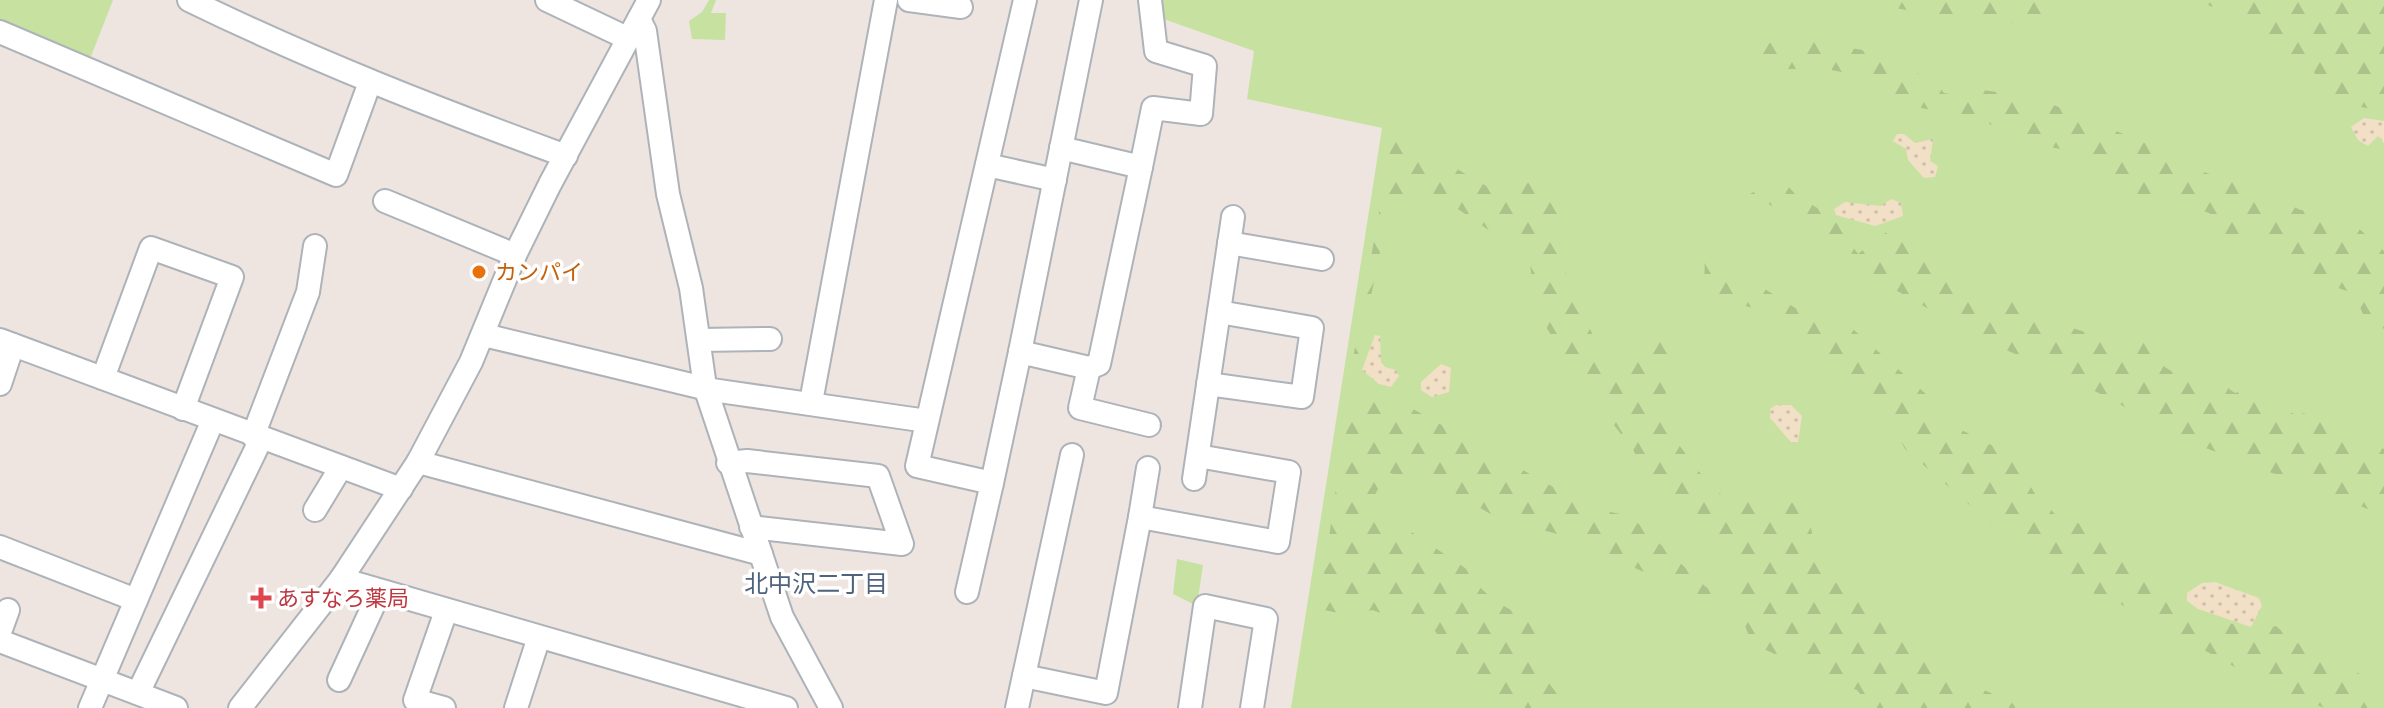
<svg xmlns="http://www.w3.org/2000/svg" width="2384" height="708" font-family="'Titillium Web','Noto Sans JP',sans-serif">
<defs>
<pattern id="forest-firs" width="22" height="20" patternUnits="userSpaceOnUse" patternTransform="scale(2)"><rect width="22" height="20" fill="#c7e2a0"/><path d="M5 1l3.5 6h-7zM16 11l3.5 6h-7z" fill="#abc28a"/></pattern>
<pattern id="sand-dots" width="8" height="8" patternUnits="userSpaceOnUse" patternTransform="scale(2)"><rect width="8" height="8" fill="#f1dfc6"/><path d="M2 2h.1M6 6h.1" fill="none" stroke="#cfc0aa" stroke-width="1.8" stroke-linecap="round"/></pattern>
</defs>
<rect width="100%" height="100%" fill="#eee5e1"/>
<g fill="#c7e2a0">
<path d="M0,0H113L88,64L0,24Z"/>
<path d="M709,0H716L711,13H726L725,40L692,39L689,21L702,12Z"/>
<path d="M1160,0H2384V708H1291L1382,128L1247,99L1254,51L1158,17Z"/>
<path d="M1177,559L1203,565L1197,606L1173,594Z"/>
</g>
<g fill="url(#forest-firs)">
<path d="M1847,0H2058L2044,13L2012,23L1992,24L1976,17L1936,19L1907,10Z"/>
<path d="M2191,0H2384V112L2339,102L2312,70L2296,65L2263,32L2223,10Z"/>
<path d="M1756,38L1770,43L1810,41L1886,54L1912,71L1934,80L1944,93L1955,95L1969,88L2037,98L2157,148L2167,160L2265,192L2300,210H2317L2338,217L2356,226L2384,251V329L2363,314L2353,293L2335,287H2303L2297,276L2285,272C2275,254 2273,243 2251,239L2242,249L2216,234L2215,216C2182,199 2144,203 2109,192L2096,169L2065,150L2017,140L1981,119L1916,107L1870,78L1827,69H1780L1763,59Z"/>
<path d="M1404,138L1505,197L1542,174L1566,213L1552,241L1603,359L1633,366L1663,339L1685,335L1657,419C1676,435 1706,490 1727,497C1747,504 1767,497 1788,499L1809,517L1817,560L1824,574L1863,603L1902,619L1941,675L1978,687L2022,708H1872L1857,690L1836,684L1752,643L1735,602L1686,592L1675,580L1644,572L1557,534L1494,516L1453,492L1387,472L1370,504L1468,570C1482,598 1511,610 1538,624C1528,672 1544,670 1566,708H1492L1478,690L1452,674L1457,645H1444L1435,631L1372,610L1353,616L1319,609L1342,445L1363,386L1413,409L1591,508L1630,516L1706,587L1723,592L1737,582L1736,569L1688,513L1650,498L1634,451L1580,381L1536,311L1529,256C1491,234 1458,206 1420,186L1391,203L1356,366L1352,364L1392,139Z"/>
<path d="M1780,177L1795,194L1833,218L1858,254L1893,227L1911,231L1918,242L1915,254L1953,276L1967,277L1976,284L1979,296L1984,301C2011,282 2010,305 2038,305C2067,335 2104,336 2143,342L2153,359L2177,375L2187,370L2201,387L2227,377L2229,389L2235,393L2249,389L2264,391L2270,400L2296,415C2317,408 2329,422 2337,440L2354,444L2365,439L2384,449V515L2195,444L2087,387L1976,336L1857,268L1800,221L1750,194Z"/>
<path d="M1705,252L1821,324L1854,330L1927,395L1936,417L2013,456L2035,494L2060,519L2087,525L2164,578L2186,605L2198,613L2255,631L2276,626C2303,650 2330,663 2363,675L2373,693L2384,698V708H2324L2253,677L2115,601L2056,580L1905,449L1881,402L1791,327L1772,313L1734,303L1704,289Z"/>
</g>
<g fill="url(#sand-dots)">
<path d="M2364,118L2384,121V143L2378,136L2368,146L2358,140L2351,127Z"/>
<path d="M1897,134H1904L1915,143L1933,139L1930,161L1938,166L1935,177L1924,178L1908,160L1906,149L1893,141Z"/>
<path d="M1891,199L1901,203L1903,216L1875,226L1836,215L1834,209L1845,202L1881,206Z"/>
<path d="M1375,335L1380,336L1381,362L1385,367L1396,370L1399,376L1391,387L1379,384L1362,370Z"/>
<path d="M1441,364L1451,368L1449,392L1432,397L1421,390V382Z"/>
<path d="M1776,405H1791L1802,416L1798,442H1791L1770,418V409Z"/>
<path d="M2215,582L2259,598L2262,606L2251,627L2198,609L2187,601V593L2202,583Z"/>
</g>
<g fill="none" stroke-linecap="round" stroke-linejoin="round">
<g stroke="#adb3b9" stroke-width="26">
<g id="minor">
<path d="M189,0C312,60 437,109 566,156"/>
<path d="M547,0L629,39"/>
<path d="M909,0L961,7"/>
<path d="M639,19L645,31L668,194L691,288L705,387L782,617L831,708"/>
<path d="M0,32L336,175L370,82"/>
<path d="M987,165L1055,180"/>
<path d="M1141,167L1153,108L1201,114L1205,66L1156,51L1150,0"/>
<path d="M385,201L515,255"/>
<path d="M1229,243L1322,259"/>
<path d="M484,335L712,390L927,421"/>
<path d="M0,340L401,489"/>
<path d="M699,340L770,339"/>
<path d="M1020,352L1091,0"/>
<path d="M1089,368L1080,408L1149,425"/>
<path d="M103,378L151,248L232,277L183,409"/>
<path d="M0,384L13,345"/>
<path d="M1208,384L1302,397L1312,328L1219,312"/>
<path d="M811,402L886,0"/>
<path d="M253,436L308,292L315,246"/>
<path d="M418,462L761,554"/>
<path d="M728,463L747,461L878,476L902,544L751,527"/>
<path d="M1194,479L1233,217"/>
<path d="M992,483L1020,352L1089,368L1099,364L1141,167L1061,148"/>
<path d="M315,510L341,467"/>
<path d="M1140,517L1148,468"/>
<path d="M0,547L136,600"/>
<path d="M341,579L786,708"/>
<path d="M967,592L992,483L917,466L1025,0"/>
<path d="M0,632L8,610"/>
<path d="M0,641L176,708"/>
<path d="M1024,676L1106,693L1140,517L1278,542L1289,472L1198,456"/>
<path d="M339,680L380,591"/>
<path d="M138,693L261,439"/>
<path d="M90,708L213,420"/>
<path d="M240,708L341,579L418,462L471,362L515,255L550,184L649,0"/>
<path d="M444,708L415,700L446,611"/>
<path d="M516,708L539,637"/>
<path d="M1017,708L1072,455"/>
<path d="M1190,708L1205,606L1266,619L1252,708"/>
</g>
</g>
<use href="#minor" stroke="#fff" stroke-width="22"/>
</g>
<circle fill="#e8710a" stroke="#fff" stroke-width="3" cx="479" cy="272" r="8"/>
<path fill="#e0444e" stroke="#fff" stroke-width="3" d="M257 586h8v8h8v8h-8v8h-8v-8h-8v-8h8z"/>
<g text-anchor="middle" dominant-baseline="central" stroke-width="7" stroke-linejoin="round" paint-order="stroke">
<g font-size="22" fill="#c56008" stroke="#fff" text-anchor="start">
<text x="495" y="272">カンパイ</text>
</g>
<g font-size="22" fill="#be3a42" stroke="#fff" text-anchor="start">
<text x="277" y="598">あすなろ薬局</text>
</g>
<g font-size="24" fill="#4f637d" stroke="#fff">
<text x="816" y="583">北中沢二丁目</text>
</g>
</g>
</svg>
